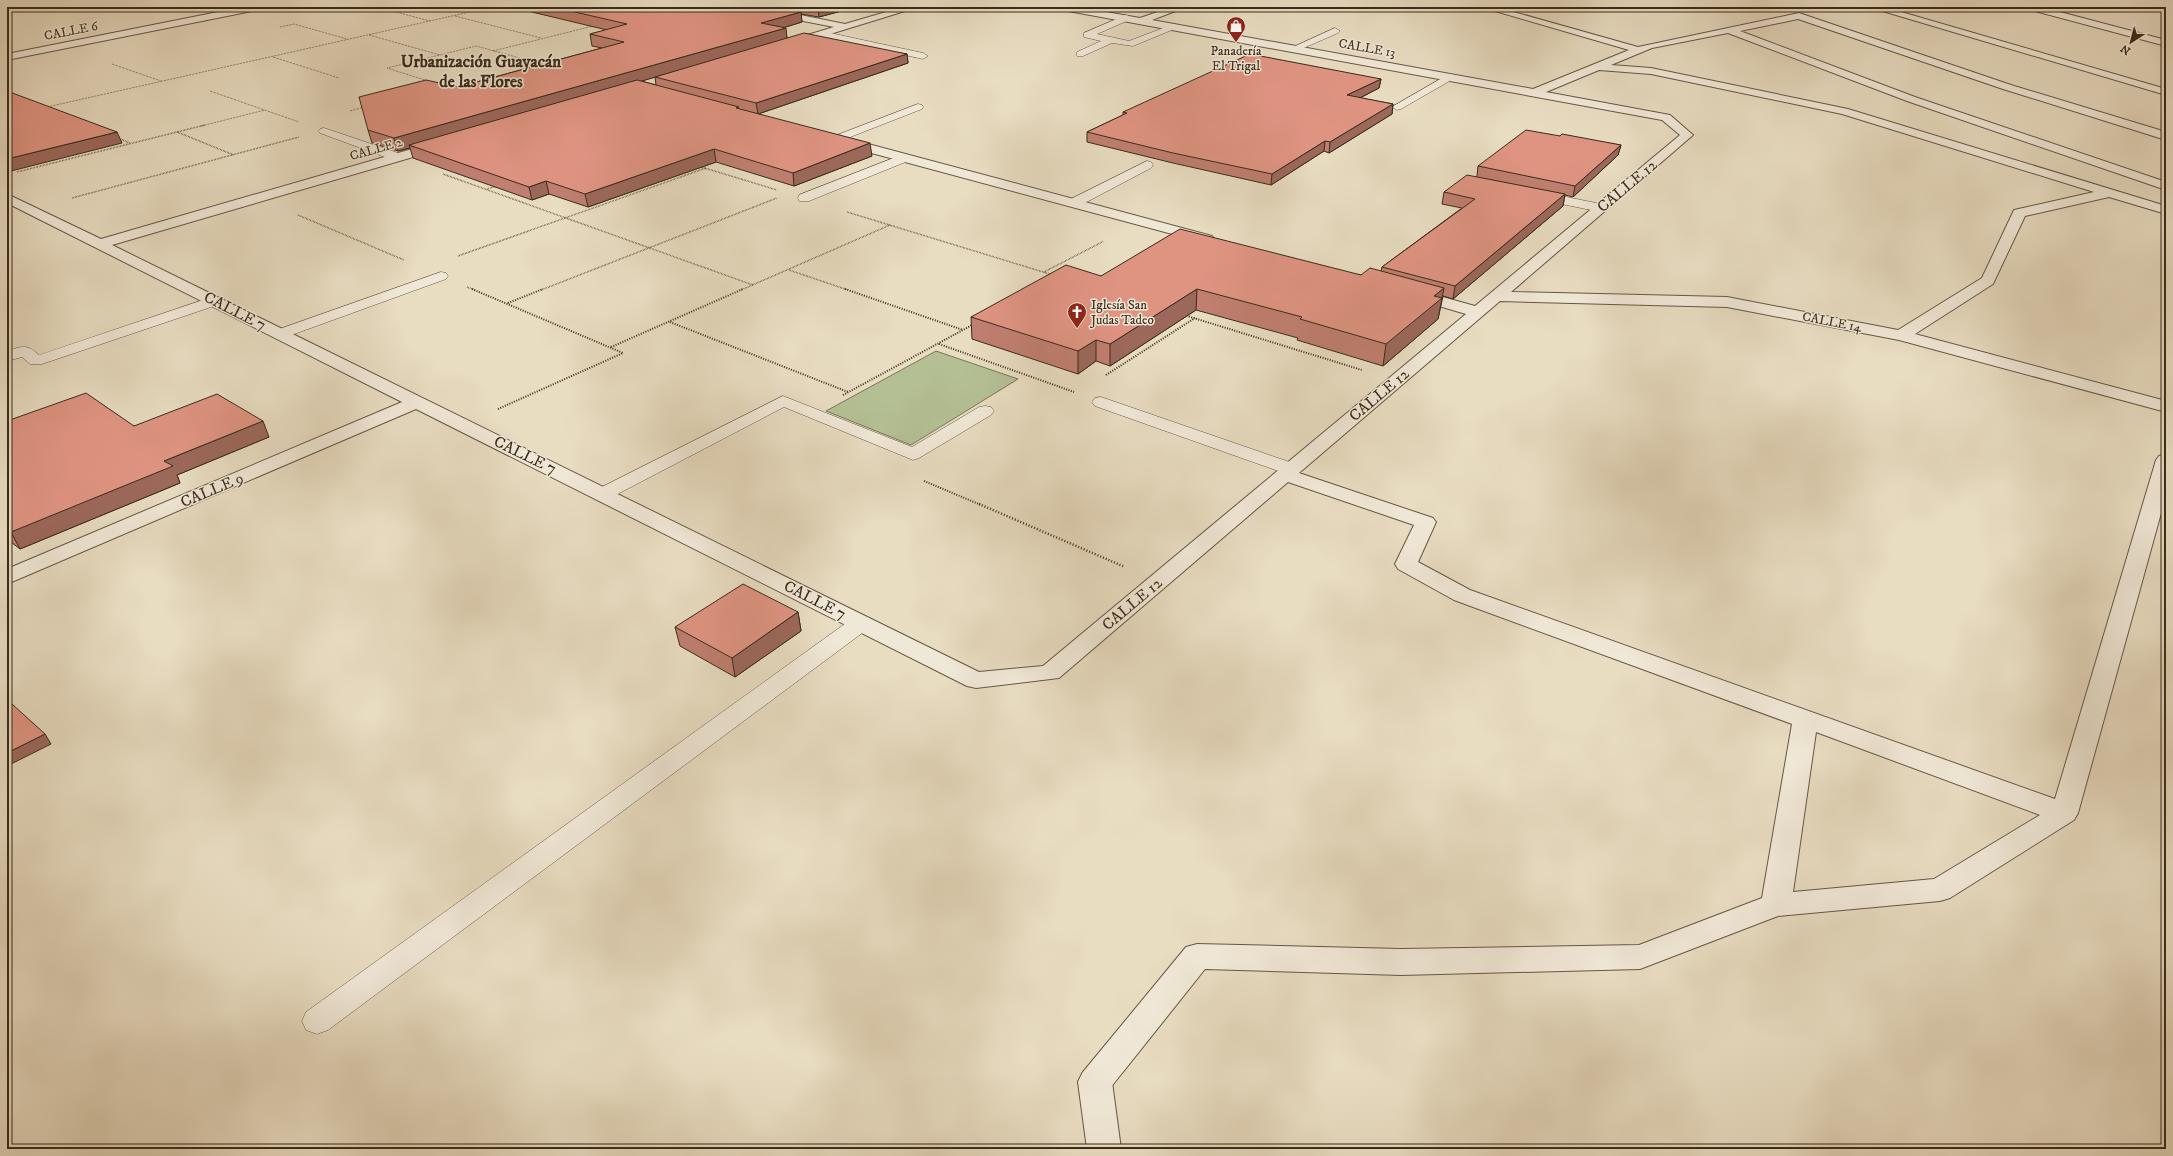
<svg xmlns="http://www.w3.org/2000/svg" width="2173" height="1156" font-family="'IM FELL DW Pica',serif">
<rect width="100%" height="100%" fill="#e8dcc1"/>
<filter id="stains"><feTurbulence type="fractalNoise" baseFrequency=".005" numOctaves="4"/><feColorMatrix values="0 0 0 0 .2 0 0 0 0 .09 0 0 0 0 .02 0 0 0 .5 -.17"/></filter>
<radialGradient id="worn" r=".72"><stop offset=".6" stop-color="#630" stop-opacity="0"/><stop offset="1" stop-color="#630" stop-opacity=".3"/></radialGradient>
<path fill="#b4c094" stroke="#777658" d="M936,351L1018,379L911,445L826,411Z"/>
<g fill="none" stroke-linecap="round" stroke-linejoin="round">
<g stroke="#665744" stroke-width="1">
<g id="service">
<path d="M1126,15L1129,16V20L1097,34L1129,41L1171,25L1174,24L1179,27L1133,46L1112,43L1083,56H1077V52L1101,41L1084,37V33Z"/>
<path d="M1335,28L1340,31L1338,33L1297,51L1294,52L1289,49Z"/>
<path d="M821,31L923,53L928,56L923,59L818,36L816,34Z"/>
<path d="M1449,74L1453,75V79L1401,109L1397,110L1392,107Z"/>
<path d="M918,104L922,105L923,107L922,109L840,141L836,142L830,139L832,137Z"/>
<path d="M324,128L401,154L403,157L401,160H393L320,133L318,131L320,129Z"/>
<path d="M904,154L910,158L908,161L809,201H799L798,198L799,195Z"/>
<path d="M1147,161L1151,162L1153,165L1151,168L1079,206H1069L1068,203L1069,200Z"/>
<path d="M1537,191L1601,204L1608,208L1601,212L1532,198L1531,195Z"/>
<path d="M441,272L446,273L448,276L446,279L286,337H274L272,334L274,331Z"/>
<path d="M215,296L220,298L223,301L220,304L42,364H30L22,357L7,361V351C22,347 26,343 39,355Z"/>
<path d="M783,396L912,447L979,407L985,406L991,407L994,411L991,415L919,458L913,460L784,407L610,498L603,500L596,498L593,494L596,490Z"/>
<path d="M1101,397L1298,465L1300,469L1298,473L1291,475L1284,473L1095,406L1092,402L1095,398Z"/>
<path d="M861,616L869,618L872,623L869,628L328,1030L317,1034L306,1030L302,1021L306,1012L853,618Z"/>
</g>
</g>
<g stroke="#665744" stroke-width="2">
<path id="pedestrian" d="M1095,1067L1107,1072L1112,1082L1121,1149H1087L1078,1082L1083,1072Z"/>
</g>
<g stroke="#665744" stroke-width="2">
<g id="minor">
<path d="M243,7H262L257,10L7,60V54Z"/>
<path d="M742,7H761L845,24L903,7H918L788,47L784,46V42L834,27L747,10Z"/>
<path d="M1058,7H1078L1140,18L1172,7H1186L1152,20L1533,89L1629,50L1481,7H1496L1638,47L1799,13L2011,85L2166,132V140L2003,89L1798,19L1740,31L1915,97L2166,182V190L1907,101L1728,33L1652,48L1611,65L1651,68L1848,109L2166,206V214L2109,197L2025,216L1993,284L1915,334L2166,401V412L1899,340L1727,307L1500,301L1299,473L1433,518L1436,522L1418,562L1470,590L2055,799L2156,460L2159,456L2166,454V495L2078,813L2074,820L1950,898L1940,901L1778,916L1640,969L1401,975L1205,969L1107,1092L1095,1097L1083,1092L1078,1082L1083,1072L1186,947L1197,944L1401,949L1639,945L1762,898L1792,724L1454,600L1398,569L1395,564L1414,525L1288,482L1059,678L976,688L967,686L416,409L7,584V569L402,402L7,203V194L101,239L436,142H444L446,145L444,148L112,245L979,672L1043,666L1466,314L1408,297L1406,294L1408,291L1414,289L1475,306L1680,135L1662,120L1063,10ZM1599,70L1651,74L1842,114L2094,192L2014,210L1982,278L1898,330L1727,297L1511,292L1693,135L1670,115L1546,92ZM1816,732L2040,815L1934,879L1793,892Z"/>
<path d="M1869,7H1884L2166,89V95Z"/>
<path d="M2025,7H2041L2166,40V46L2027,9Z"/>
<path d="M842,137L1212,236L1214,239L1212,242H1202L838,144L836,141L838,138Z"/>
</g>
</g>
<g stroke="#3a2b1b" stroke-width="1" stroke-dasharray="0.5 1" stroke-linecap="butt">
<path d="M377,7L430,21"/>
<path d="M469,7L480,10"/>
<path d="M455,16L541,38"/>
<path d="M280,27L294,24L347,39"/>
<path d="M369,35L440,55"/>
<path d="M493,51L593,26"/>
<path d="M273,57L339,78"/>
<path d="M112,64L161,81"/>
<path d="M428,81L387,68L476,46L545,65"/>
<path d="M210,91L299,122"/>
<path d="M47,107L492,7"/>
<path d="M350,111L364,107"/>
<path d="M201,126L265,110"/>
</g>
<g stroke="#3a2b1b" stroke-width="1.5" stroke-dasharray="0.5 1" stroke-linecap="butt">
<path d="M177,132L234,155"/>
<path d="M118,138L130,143"/>
<path d="M698,166L777,190"/>
<path d="M17,172L205,125"/>
<path d="M443,174L753,285"/>
<path d="M487,189L497,186"/>
<path d="M72,198L299,137"/>
<path d="M847,212L1053,275"/>
<path d="M298,215L404,260"/>
<path d="M458,256L706,168"/>
<path d="M789,270L848,290"/>
<path d="M1044,272L1104,241"/>
<path d="M467,287L475,290"/>
<path d="M541,290L777,198"/>
<path d="M741,290L890,225"/>
</g>
<g stroke="#3a2b1b" stroke-width="2" stroke-dasharray="1 1.5" stroke-linecap="butt">
<path d="M472,289L623,353"/>
<path d="M845,289L963,330"/>
<path d="M508,303L543,289"/>
<path d="M1184,315L1362,370"/>
<path d="M670,322L848,392"/>
<path d="M939,344L1074,392"/>
<path d="M611,347L743,289"/>
<path d="M1106,375L1195,318"/>
<path d="M843,395L974,324"/>
<path d="M498,409L623,353"/>
<path d="M924,481L981,505"/>
</g>
<path stroke="#3a2b1b" stroke-width="2.5" stroke-dasharray="1 2" stroke-linecap="butt" d="M979,504L1125,567"/>
<use href="#service" fill="#f0e8d7" fill-rule="evenodd"/>
<use href="#pedestrian" fill="#f0e8d7" fill-rule="evenodd"/>
<use href="#minor" fill="#f0e8d7" fill-rule="evenodd"/>
</g>
<g fill="#c07f70" stroke="#3a2b1b" fill-rule="evenodd">
<path d="M511,7H856L819,17L801,14L802,22L785,27L787,38L907,54L908,63L758,114L872,156L794,186L716,162L588,207L549,194L532,200L413,158L410,148L398,151L372,143L368,130L458,87L602,48L592,46L590,34L607,30ZM655,77L656,85L641,81Z"/>
<path d="M1543,7H1560L1551,9Z"/>
<path d="M1381,79L1379,88L1360,98L1393,104L1392,114L1329,153L1324,151L1271,185L1173,163L1087,142V132L1123,115V112Z"/>
<path d="M1560,136L1621,145L1618,155L1573,197L1565,195L1563,206L1453,299L1443,296L1438,319L1383,366L1297,340L1298,338L1196,310L1110,366L1096,361L1078,374L972,339L971,317L1101,276L1361,275L1381,271L1382,267L1462,208L1442,204L1444,192L1477,176L1478,166Z"/>
<path d="M7,421L134,426L269,437L177,475L180,483L20,549L7,539Z"/>
<path d="M798,612L801,631L735,677L680,646L675,627Z"/>
</g>
<g fill="#9c685b" stroke="#3a2b1b">
<path d="M818,7H856L819,17Z"/>
<path d="M1551,7H1560L1551,9Z"/>
<path d="M801,12L802,22L763,34L761,23Z"/>
<path d="M786,28L787,39L414,147L409,145L410,148L398,151L394,138Z"/>
<path d="M907,54L908,63L758,114L756,103Z"/>
<path d="M1381,79L1379,88L1346,105L1347,95Z"/>
<path d="M1393,104L1392,114L1329,153L1330,142Z"/>
<path d="M117,132L122,143L7,172V159Z"/>
<path d="M1325,141L1324,151L1271,185L1272,174Z"/>
<path d="M870,143L872,156L794,186L793,173Z"/>
<path d="M1621,145L1618,155L1573,197L1575,186Z"/>
<path d="M714,149L716,162L588,207L585,194Z"/>
<path d="M546,181L549,194L532,200L529,187Z"/>
<path d="M1565,194L1563,206L1453,299L1455,286Z"/>
<path d="M1444,288L1438,319L1383,366L1386,344L1434,296Z"/>
<path d="M1197,289L1196,310L1110,366V344Z"/>
<path d="M1096,340V361L1078,374V351Z"/>
<path d="M263,421L269,437L177,475L180,483L20,549L11,532L164,461Z"/>
<path d="M798,612L801,631L735,677L732,658Z"/>
<path d="M45,734L51,744L9,765L7,761V753Z"/>
</g>
<g fill="#df9482" stroke="#3a2b1b">
<path d="M553,7H776L801,12L761,23L786,28L394,138L368,130L359,97L426,80L458,87L624,42L590,34L627,24Z"/>
<path d="M804,33L907,54L756,103L655,77Z"/>
<path d="M1250,54L1381,79L1347,95L1393,104L1330,142L1325,141L1272,174L1173,153L1087,132L1127,113L1123,112Z"/>
<path d="M637,80L739,107L736,108L870,143L793,173L714,149L585,194L546,181L529,187L409,145Z"/>
<path d="M7,91L117,132L7,159Z"/>
<path d="M1526,130L1560,136L1562,134L1621,145L1575,186L1478,166Z"/>
<path d="M1467,175L1565,194L1455,286L1382,267L1475,199L1444,192Z"/>
<path d="M1180,229L1361,275L1370,268L1444,288L1434,296L1442,298L1386,344L1300,319L1302,317L1197,289L1110,344L1096,340L1078,351L971,317L1066,265L1101,276Z"/>
<path d="M86,393L134,426L217,394L263,421L164,461L173,466L11,532L7,529V421Z"/>
<path d="M743,584L798,612L732,658L675,627Z"/>
<path d="M12,704L45,734L7,753V707Z"/>
</g>
<defs>
<g id="shop-pin" transform="scale(1)"><path d="M0 17L-7.5 6A9.5 9.5 0 1 1 7.5 6Z" fill="#8f2418" stroke="#f0e8d7"/><path d="M-5-2.5h2.3a2.7 3.5 0 0 1 5.4 0H5L5.5 6h-11ZM-1.5-2.5h3a1.5 2.3 0 0 0-3 0Z" fill="#fff"/></g>
<g id="church-pin" transform="scale(1)"><path d="M0 17L-7.5 6A9.5 9.5 0 1 1 7.5 6Z" fill="#8f2418" stroke="#f0e8d7"/><path d="M-1.2-6h2.4v3.5h3.3v2.4h-3.3V6h-2.4V-.1h-3.3v-2.4h3.3Z" fill="#fff"/></g>
</defs>
<g fill-rule="evenodd">
<use href="#shop-pin" x="1236" y="26"/>
<use href="#church-pin" x="1077" y="312"/>
</g>
<g text-anchor="middle" dominant-baseline="central" stroke-width="3" stroke-linejoin="round" paint-order="stroke">
<g font-size="13" fill="#3a2b1b" stroke="#f0e8d7">
<text transform="translate(71 31) rotate(-11)">CALLE 6</text>
<text transform="translate(1367 48) rotate(10)">CALLE 13</text>
<text transform="translate(376 149) rotate(-16)">CALLE 2</text>
<text transform="translate(1832 322) rotate(11)">CALLE 14</text>
</g>
<g font-size="13" fill="#3a2b1b" stroke="#f0e8d7">
<text x="1236" y="51">Panadería<tspan x="1236" dy="15">El Trigal</tspan></text>
<text x="1091" y="305" text-anchor="start">Iglesía San<tspan x="1091" dy="15">Judas Tadeo</tspan></text>
</g>
<g font-size="16" fill="#3a2b1b" stroke="#f0e8d7">
<text transform="translate(1627 186) rotate(-40)">CALLE 12</text>
<text transform="translate(235 311) rotate(27)">CALLE 7</text>
<text transform="translate(1379 395) rotate(-40)">CALLE 12</text>
<text transform="translate(525 455) rotate(26)">CALLE 7</text>
<text transform="translate(212 490) rotate(-23)">CALLE 9</text>
<text transform="translate(815 600) rotate(27)">CALLE 7</text>
<text transform="translate(1132 604) rotate(-40)">CALLE 12</text>
</g>
<g font-size="17" font-weight="bold" fill="#3a2b1b" stroke="#f0e8d7">
<text x="481" y="62">Urbanización Guayacán<tspan x="481" dy="20">de las Flores</tspan></text>
</g>
</g>
<rect width="2173" height="1156" fill="none" stroke="#e8dcc1" stroke-width="24"/>
<rect x="8" y="8" width="2157" height="1140" fill="none" stroke="#3a2b1b" stroke-width="2"/>
<rect x="12" y="12" width="2149" height="1132" fill="none" stroke="#3a2b1b"/>
<g transform="translate(2131 42) rotate(216)" stroke="#f0e8d7" stroke-width="3" paint-order="stroke">
<path d="M0-3L7 15L0 10L-7 15Z" fill="#3a2b1b"/>
<text y="-6" font-size="11" font-weight="bold" text-anchor="middle" fill="#3a2b1b">N</text>
</g>
<rect width="100%" height="100%" filter="url(#stains)"/>
<rect width="100%" height="100%" fill="url(#worn)"/>
</svg>
